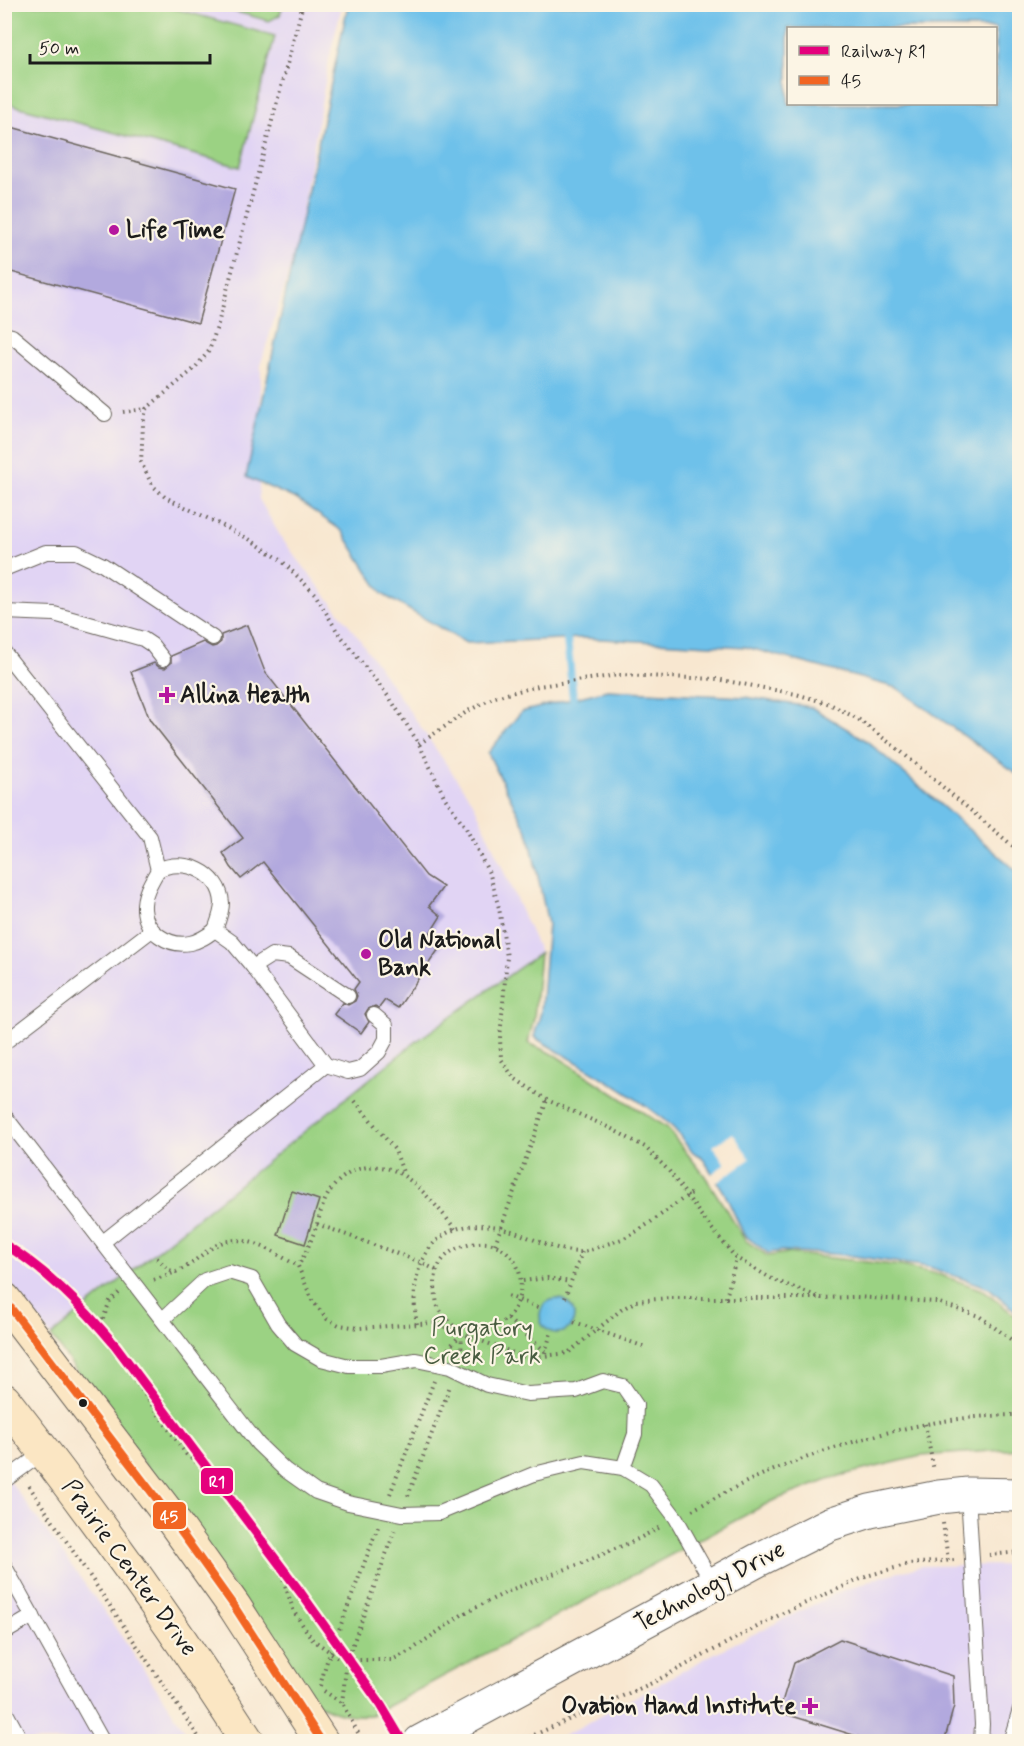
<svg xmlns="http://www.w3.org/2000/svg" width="1024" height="1746" font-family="Mynerve,sans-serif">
<rect width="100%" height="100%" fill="#fcf5e5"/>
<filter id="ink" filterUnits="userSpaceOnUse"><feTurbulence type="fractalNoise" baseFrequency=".0167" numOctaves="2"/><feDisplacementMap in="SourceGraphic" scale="12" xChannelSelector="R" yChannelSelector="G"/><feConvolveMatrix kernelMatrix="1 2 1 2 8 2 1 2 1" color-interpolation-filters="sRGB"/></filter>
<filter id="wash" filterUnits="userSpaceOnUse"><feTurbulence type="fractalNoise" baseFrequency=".008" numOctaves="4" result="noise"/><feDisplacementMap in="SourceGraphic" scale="24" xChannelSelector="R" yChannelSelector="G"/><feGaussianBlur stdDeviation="1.35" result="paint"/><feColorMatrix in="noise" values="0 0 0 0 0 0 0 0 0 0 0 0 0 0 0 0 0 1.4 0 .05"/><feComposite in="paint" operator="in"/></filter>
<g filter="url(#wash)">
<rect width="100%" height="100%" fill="#f8e7d0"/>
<g fill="#e1d4f4">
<path d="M5,5H342L329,59L295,252L261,363L259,499L282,539L356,634L474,804L540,953L414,1043L51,1336L5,1276Z"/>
<path d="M4,1473L100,1605L192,1741H5Z"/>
<path d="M1019,1565V1741L553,1742L715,1653L839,1592L880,1577L922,1566Z"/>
</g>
<g fill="#9bd283" stroke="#5c7750" stroke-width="1.5">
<path d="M4,5H161L275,36L240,167L5,103Z"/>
<path d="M211,5H283L280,15L269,21Z"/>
<path d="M540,953L534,1018L528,1043L555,1055L667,1128L705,1176L745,1240L768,1256L787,1253L902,1266L941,1275L985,1291L1019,1319V1449L921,1456L839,1476L772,1501L371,1715C350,1716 337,1714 318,1704L51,1336L414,1043Z"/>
</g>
<g fill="#6ec1ea" stroke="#456e83" stroke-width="1.5" fill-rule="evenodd">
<path d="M348,5H1019V775L897,688L746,647L583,638L466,643L382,594L342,531L296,499L246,477ZM788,28H996V104H788Z"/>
<path d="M607,690L745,697L811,707L867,741L1019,873V1314L989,1288L929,1267L846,1255L783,1251L768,1253L744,1235L724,1192L702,1157C685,1151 684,1136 670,1125C629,1090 580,1065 534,1037L541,1012L548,924L529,835L488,753L521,712Z"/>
<circle cx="557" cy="1316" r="17"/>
</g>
<path fill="#f8e7d0" d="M733,1133L750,1159L715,1184L710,1175L725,1164L713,1146Z"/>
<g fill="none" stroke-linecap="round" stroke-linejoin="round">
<path stroke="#6ec1ea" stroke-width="8" d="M567,639L573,698"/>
</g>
<g id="blocks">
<g fill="#b2a9de">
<path d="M4,125L235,189L198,323L4,270Z"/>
<path d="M247,625L265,672L426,876L443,887L429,906L441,916L429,935L443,943L398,1008L385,1000L379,1008L375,1006L368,1009L365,1014L369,1022L361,1033L334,1014L343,1003L348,1005L355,1001L357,996L354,989L359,982L263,862L241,879L231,867L223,853L243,838L150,720L131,672L154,663L159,667L165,668L171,663V656L203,642L212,647L216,646L221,642V635Z"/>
<path d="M292,1191L319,1200L305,1244L278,1235Z"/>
<path d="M840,1639L953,1676L954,1706L944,1742H876L779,1712L794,1663Z"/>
</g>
</g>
</g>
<g filter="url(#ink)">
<use href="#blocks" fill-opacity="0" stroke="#69635b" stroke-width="1.5"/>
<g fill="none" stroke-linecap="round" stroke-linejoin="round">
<g stroke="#69635b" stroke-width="16">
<g id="service">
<path d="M4,334L12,336L105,414"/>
<path d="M4,569L46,552H76L103,565L213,638"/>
<path d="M4,612L54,614L143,639L152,645L163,659"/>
<path d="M4,652L150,837L158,870C184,857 220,872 222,903C222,912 218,922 215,930L232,942L253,967L326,1065L103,1242"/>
<path d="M158,870C151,882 143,895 144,909C145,932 169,947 190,943C200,941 207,936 215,930"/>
<path d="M253,967L272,955L289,957L348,996"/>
<path d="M4,1043L152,930"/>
<path d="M326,1065L348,1072L360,1069L379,1052L386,1039V1025L374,1015"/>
<path d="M4,1115L258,1444L285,1470L316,1492L348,1503L402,1514L439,1513L534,1474L584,1462L623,1468L651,1485L676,1518L713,1584"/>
<path d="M163,1319L205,1280L229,1272L252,1279L278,1324L295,1344L321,1359L349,1366H381L416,1360L450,1367L487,1385L528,1394L576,1391L603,1381L623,1386L636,1405L635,1434L623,1468"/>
<path d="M4,1481L44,1452"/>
<path d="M968,1494L982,1724L981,1742"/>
<path d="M4,1565L103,1742"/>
<path d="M4,1633L33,1616"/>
<path d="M4,1709L22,1742"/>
<path d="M1010,1742L1020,1709"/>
</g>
</g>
<g stroke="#69635b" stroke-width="35">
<path id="tertiary" d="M420,1742L758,1560L830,1524L870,1511L939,1497L968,1494L1020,1495"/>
</g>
<g stroke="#69635b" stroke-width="35">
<g id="secondary">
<path d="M4,1299L166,1511L234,1606L322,1742"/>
<path d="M4,1400C91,1511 172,1623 248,1742"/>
</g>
</g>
<g stroke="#69635b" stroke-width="4" stroke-dasharray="1.5 4.5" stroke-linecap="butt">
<path d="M303,4L218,324L209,351L194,369L146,409L143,425L141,462L152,485L165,497L249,539L281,560L315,594L337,631L391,700L419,744L445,798L466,828L490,875L499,908L507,957L500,1038L501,1059L514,1078L547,1100L610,1128L645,1147L669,1171L703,1218L736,1258L774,1280L821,1298L855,1297L936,1302L979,1316L1020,1346"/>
<path d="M123,412L146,409"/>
<path d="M419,744L468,711L495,697L538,686L619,675L716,679L796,694L830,704L858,719L899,750L1020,852"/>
<path d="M355,1101L395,1150L404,1175"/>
<path d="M317,1224L420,1262L436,1270"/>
<path d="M455,1229C442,1212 422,1188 404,1176C376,1157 341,1168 326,1198C322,1206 320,1215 317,1224C312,1239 306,1253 298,1266L312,1300L327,1319L339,1325L359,1328L434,1323L527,1358L568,1353L621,1310L636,1301L669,1298H726L736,1258"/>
<path d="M495,1244L547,1100"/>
<path d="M157,1258L169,1270L176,1272C191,1266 202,1253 215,1246C243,1229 274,1253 298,1266"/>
<path d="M154,1280L176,1272"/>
<path d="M523,1281L547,1278L570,1282"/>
<path d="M119,1293L110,1301L101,1324L111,1346L186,1454L207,1471L248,1515L265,1538L283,1579L294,1612L312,1639L337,1657L347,1660H392L410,1651L463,1614L513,1589L585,1562L638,1539L662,1526"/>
<path d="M508,1296L540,1308"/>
<path d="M565,1298L582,1252"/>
<path d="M726,1298H819"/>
<path d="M508,1319L545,1351"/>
<path d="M574,1322L645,1347"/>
<path d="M417,1324C406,1267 432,1215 498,1227C525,1233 551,1251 580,1252C586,1252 592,1249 598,1247C606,1244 615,1242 624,1238C648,1227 669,1207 692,1193"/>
<path d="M457,1330C451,1323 444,1316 439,1309C437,1305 436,1300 436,1296C432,1272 440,1253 464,1246C473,1243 486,1241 495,1245C525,1257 528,1294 508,1318C503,1324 476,1331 466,1335"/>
<path d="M448,1349L462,1333"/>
<path d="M545,1353L551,1333"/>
<path d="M461,1354L462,1334"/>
<path d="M925,1424L934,1471"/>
<path d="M29,1486L202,1742"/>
<path d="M390,1494L434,1381"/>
<path d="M408,1496L450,1386"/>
<path d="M692,1510C721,1495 749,1479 779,1468C855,1438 937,1415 1020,1415"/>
<path d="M943,1523L948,1560"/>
<path d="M989,1555L1020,1552"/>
<path d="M320,1686L326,1664L378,1527"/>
<path d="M324,1691L342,1703L363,1742"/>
<path d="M342,1703L347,1660L395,1530"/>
<path d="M518,1742L652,1683L785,1612L870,1575L909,1564L954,1560"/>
</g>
<use href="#service" stroke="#fff" stroke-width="14"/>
<use href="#tertiary" stroke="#fff" stroke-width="33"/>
<use href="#secondary" stroke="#fbe6c3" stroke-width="33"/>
<g stroke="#fcf5e5" stroke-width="12">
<path id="bus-1" d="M4,1299L166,1511L234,1606L322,1742"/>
</g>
<use href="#bus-1" stroke="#f26522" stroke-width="8"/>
<g stroke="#fcf5e5" stroke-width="14">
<path id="rail-1" d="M4,1244C48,1271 82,1306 115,1345L301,1593L381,1705L403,1742"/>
</g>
<use href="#rail-1" stroke="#e5007d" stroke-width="9"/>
</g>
</g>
<g fill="#b5179e" stroke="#fcf5e5" stroke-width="2">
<circle cx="114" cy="230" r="6"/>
<path d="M164 686h6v6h6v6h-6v6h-6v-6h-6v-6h6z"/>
<circle cx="366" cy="954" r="6"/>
<path d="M807 1697h6v6h6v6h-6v6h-6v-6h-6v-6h6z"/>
</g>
<circle fill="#1c1c1c" stroke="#fcf5e5" stroke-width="2" cx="83" cy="1403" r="5"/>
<g text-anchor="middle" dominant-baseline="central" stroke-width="4.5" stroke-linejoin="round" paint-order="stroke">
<g font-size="24" font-weight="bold" fill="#1c1c1c" stroke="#fcf5e5" text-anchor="start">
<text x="126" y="230">Life Time</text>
<text x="180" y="695">Allina Health</text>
<text x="378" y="940">Old National<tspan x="378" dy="28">Bank</tspan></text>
<text x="796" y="1706" text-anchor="end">Ovation Hand Institute</text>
</g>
<g font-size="24" fill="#485c40" stroke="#fcf5e5">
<text x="482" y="1328">Purgatory<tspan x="482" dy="28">Creek Park</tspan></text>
</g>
<g font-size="24" fill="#1c1c1c" stroke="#fcf5e5">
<text transform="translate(129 1568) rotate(54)">Prairie Center Drive</text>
<text transform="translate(710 1587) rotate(-28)">Technology Drive</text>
</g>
</g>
<g stroke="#fcf5e5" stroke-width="2">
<rect x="200" y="1467" width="34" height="28" rx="6" fill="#e5007d"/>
<rect x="152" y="1501" width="35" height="29" rx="6" fill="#f26522"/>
</g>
<g font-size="16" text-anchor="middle" font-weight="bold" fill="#fff">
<text x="217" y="1487">R1</text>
<text x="169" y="1522">45</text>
</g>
<rect width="1024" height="1746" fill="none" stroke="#fcf5e5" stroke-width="24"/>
<rect x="787" y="27" width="210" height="78" fill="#fcf5e5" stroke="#a29e95" stroke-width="1.5"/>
<rect x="799" y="46" width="30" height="9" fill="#e5007d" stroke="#a29e95" stroke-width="1.5"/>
<text x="841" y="57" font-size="18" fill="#1c1c1c">Railway R1</text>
<rect x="799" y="76" width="30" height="9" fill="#f26522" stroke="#a29e95" stroke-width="1.5"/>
<text x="841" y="87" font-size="18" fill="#1c1c1c">45</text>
<path d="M30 54v9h180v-9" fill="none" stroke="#1c1c1c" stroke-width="3"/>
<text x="39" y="54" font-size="18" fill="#1c1c1c" stroke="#fcf5e5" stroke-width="4.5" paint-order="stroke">50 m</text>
</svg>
